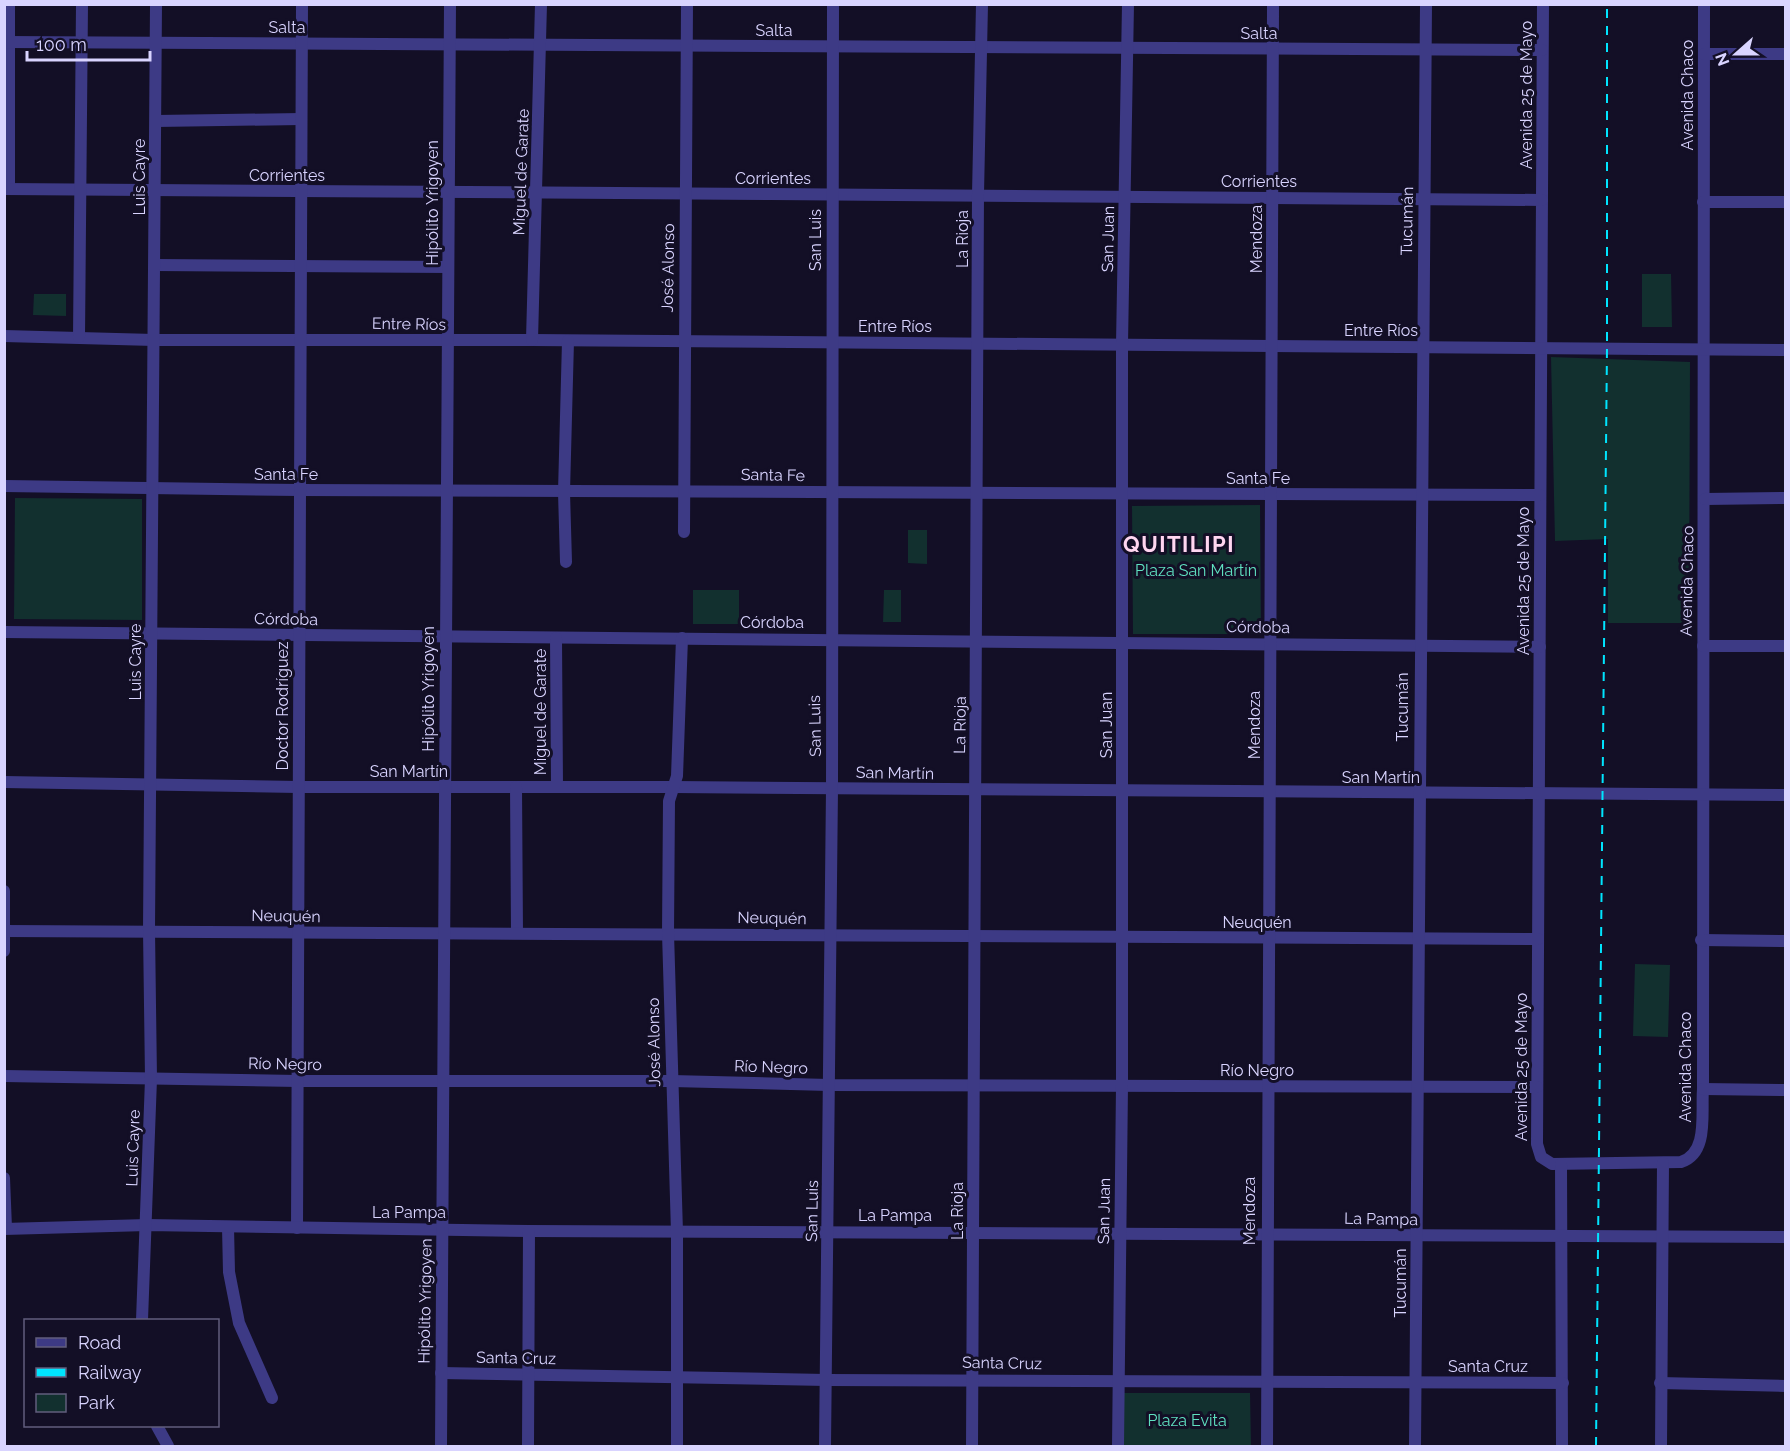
<svg xmlns="http://www.w3.org/2000/svg" width="1790" height="1451" font-family="Raleway,sans-serif">
<rect width="100%" height="100%" fill="#130f26"/>
<g fill="#12302f">
<path d="M1642,274H1671L1672,327H1642Z"/>
<path d="M34,294H66V316L33,315Z"/>
<path d="M1551,357L1690,362L1689,623H1608V539L1555,541Z"/>
<path d="M15,498L142,499V620L14,619Z"/>
<path d="M1260,505L1261,634H1133L1132,506Z"/>
<path d="M908,530H927V564L908,563Z"/>
<rect x="693" y="590" width="46" height="34"/>
<path d="M884,590H901V622H883Z"/>
<path d="M1635,964L1670,965L1668,1037L1633,1036Z"/>
<path d="M1124,1393H1250L1251,1446H1124Z"/>
</g>
<g fill="none" stroke-linecap="round" stroke-linejoin="round">
<g stroke="#3d3a85" stroke-width="12">
<path d="M9,4V189"/>
<path d="M1543,4L1537,1144L1541,1157L1552,1164L1681,1162C1709,1153 1701,1113 1703,1089L1704,4"/>
<path d="M4,42L1542,50"/>
<path d="M1704,54H1786"/>
<path d="M156,121L301,119"/>
<path d="M4,189C517,193 1029,195 1542,200"/>
<path d="M1703,202H1786"/>
<path d="M155,265L448,267"/>
<path d="M4,336L154,340H532L1786,350"/>
<path d="M79,337L82,4"/>
<path d="M532,340L541,4"/>
<path d="M4,486L299,490L1540,495"/>
<path d="M1705,499L1786,498"/>
<path d="M684,532L687,4"/>
<path d="M566,562L564,492L568,341"/>
<path d="M4,632L1540,647"/>
<path d="M556,638L557,786"/>
<path d="M1703,646H1786"/>
<path d="M4,782L298,787H673L1786,795"/>
<path d="M516,787L517,933"/>
<path d="M4,891V951"/>
<path d="M4,931L1538,939"/>
<path d="M1701,940L1786,941"/>
<path d="M4,1076L298,1081H672L829,1085L1537,1087"/>
<path d="M1703,1089L1786,1090"/>
<path d="M1561,1164L1562,1446"/>
<path d="M4,1178L6,1228"/>
<path d="M228,1227L229,1272L239,1323L272,1398"/>
<path d="M297,1228L302,4"/>
<path d="M4,1229L147,1225L529,1231L1786,1237"/>
<path d="M142,1320L151,1079L149,930L156,4"/>
<path d="M441,1373L826,1380L1563,1383"/>
<path d="M1660,1383L1786,1386"/>
<path d="M157,1426L168,1446"/>
<path d="M441,1446L450,4"/>
<path d="M528,1446L529,1231"/>
<path d="M677,1446V1232L668,933L669,801L677,776L682,638"/>
<path d="M825,1446L832,788L833,4"/>
<path d="M972,1446L978,194L982,4"/>
<path d="M1118,1446L1122,1085V344L1128,4"/>
<path d="M1267,1446C1267,966 1272,485 1273,4"/>
<path d="M1415,1446L1426,4"/>
<path d="M1661,1446L1663,1163"/>
</g>
<path stroke="#00e5ff" stroke-width="2" stroke-dasharray="9 8" stroke-linecap="butt" d="M1596,1446L1607,347V4"/>
</g>
<g text-anchor="middle" dominant-baseline="central" stroke-width="6" stroke-linejoin="round" paint-order="stroke">
<g font-size="16" fill="#d9d4ff" stroke="#130f26">
<text x="287" y="27">Salta</text>
<text x="774" y="30">Salta</text>
<text x="1259" y="33">Salta</text>
<text transform="translate(1526 95) rotate(-90)">Avenida 25 de Mayo</text>
<text transform="translate(1687 95) rotate(-90)">Avenida Chaco</text>
<text transform="translate(521 172) rotate(-88)">Miguel de Garate</text>
<text x="287" y="175">Corrientes</text>
<text transform="translate(139 177) rotate(-90)">Luis Cayre</text>
<text x="773" y="178">Corrientes</text>
<text x="1259" y="181">Corrientes</text>
<text transform="translate(432 203) rotate(-90)">Hipólito Yrigoyen</text>
<text transform="translate(1407 221) rotate(-89)">Tucumán</text>
<text transform="translate(962 239) rotate(-90)">La Rioja</text>
<text transform="translate(1108 239) rotate(-89)">San Juan</text>
<text transform="translate(1256 239) rotate(-90)">Mendoza</text>
<text transform="translate(815 240) rotate(-90)">San Luis</text>
<text transform="translate(668 268) rotate(-89)">José Alonso</text>
<text transform="translate(409 324) rotate(1)">Entre Ríos</text>
<text x="895" y="326">Entre Ríos</text>
<text x="1381" y="330">Entre Ríos</text>
<text x="286" y="474">Santa Fe</text>
<text transform="translate(773 475) rotate(1)">Santa Fe</text>
<text x="1258" y="478">Santa Fe</text>
<text transform="translate(1523 581) rotate(-90)">Avenida 25 de Mayo</text>
<text transform="translate(1687 581) rotate(-89)">Avenida Chaco</text>
<text transform="translate(286 619) rotate(1)">Córdoba</text>
<text x="772" y="622">Córdoba</text>
<text transform="translate(1258 627) rotate(1)">Córdoba</text>
<text transform="translate(135 662) rotate(-90)">Luis Cayre</text>
<text transform="translate(428 689) rotate(-90)">Hipólito Yrigoyen</text>
<text transform="translate(282 706) rotate(-90)">Doctor Rodríguez</text>
<text transform="translate(1402 707) rotate(-90)">Tucumán</text>
<text transform="translate(540 712) rotate(-90)">Miguel de Garate</text>
<text transform="translate(960 725) rotate(-89)">La Rioja</text>
<text transform="translate(1106 725) rotate(-90)">San Juan</text>
<text transform="translate(1254 725) rotate(-90)">Mendoza</text>
<text transform="translate(815 726) rotate(-91)">San Luis</text>
<text x="409" y="771">San Martín</text>
<text transform="translate(895 773) rotate(1)">San Martín</text>
<text x="1381" y="777">San Martín</text>
<text transform="translate(286 916) rotate(1)">Neuquén</text>
<text transform="translate(772 918) rotate(1)">Neuquén</text>
<text x="1257" y="922">Neuquén</text>
<text transform="translate(654 1042) rotate(-91)">José Alonso</text>
<text transform="translate(285 1064) rotate(1)">Río Negro</text>
<text transform="translate(771 1067) rotate(2)">Río Negro</text>
<text transform="translate(1521 1067) rotate(-90)">Avenida 25 de Mayo</text>
<text transform="translate(1685 1067) rotate(-90)">Avenida Chaco</text>
<text x="1257" y="1070">Río Negro</text>
<text transform="translate(133 1148) rotate(-88)">Luis Cayre</text>
<text transform="translate(812 1211) rotate(-89)">San Luis</text>
<text transform="translate(957 1211) rotate(-90)">La Rioja</text>
<text transform="translate(1104 1211) rotate(-89)">San Juan</text>
<text transform="translate(1249 1211) rotate(-90)">Mendoza</text>
<text x="409" y="1212">La Pampa</text>
<text x="895" y="1215">La Pampa</text>
<text transform="translate(1381 1219) rotate(1)">La Pampa</text>
<text transform="translate(1400 1283) rotate(-90)">Tucumán</text>
<text transform="translate(425 1301) rotate(-89)">Hipólito Yrigoyen</text>
<text transform="translate(516 1358) rotate(1)">Santa Cruz</text>
<text transform="translate(1002 1363) rotate(1)">Santa Cruz</text>
<text x="1488" y="1366">Santa Cruz</text>
</g>
<g font-size="16" fill="#5fe0c0" stroke="#130f26">
<text x="1196" y="570">Plaza San Martín</text>
<text x="1187" y="1420">Plaza Evita</text>
</g>
<g font-size="22" font-weight="bold" letter-spacing="1.5" fill="#ffd6f0" stroke="#130f26">
<text x="1179" y="544">QUITILIPI</text>
</g>
</g>
<rect width="1790" height="1451" fill="none" stroke="#d9d4ff" stroke-width="12"/>
<rect x="24" y="1319" width="195" height="108" fill="#130f26" stroke="#625e7d" stroke-width="1.5"/>
<rect x="36" y="1338" width="30" height="9" fill="#3d3a85" stroke="#625e7d" stroke-width="1.5"/>
<text x="78" y="1349" font-size="18" fill="#d9d4ff">Road</text>
<rect x="36" y="1368" width="30" height="9" fill="#00e5ff" stroke="#625e7d" stroke-width="1.5"/>
<text x="78" y="1379" font-size="18" fill="#d9d4ff">Railway</text>
<rect x="36" y="1394" width="30" height="18" fill="#12302f" stroke="#625e7d" stroke-width="1.5"/>
<text x="78" y="1409" font-size="18" fill="#d9d4ff">Park</text>
<g transform="translate(1736 54) rotate(249)" stroke="#130f26" stroke-width="4.5" paint-order="stroke">
<path d="M0-4.5L10 22L0 15L-10 22Z" fill="#d9d4ff"/>
<text y="-9" font-size="16" font-weight="bold" text-anchor="middle" fill="#d9d4ff">N</text>
</g>
<path d="M27 51v9h123v-9" fill="none" stroke="#d9d4ff" stroke-width="3"/>
<text x="36" y="51" font-size="18" fill="#d9d4ff" stroke="#130f26" stroke-width="4.5" paint-order="stroke">100 m</text>
</svg>
